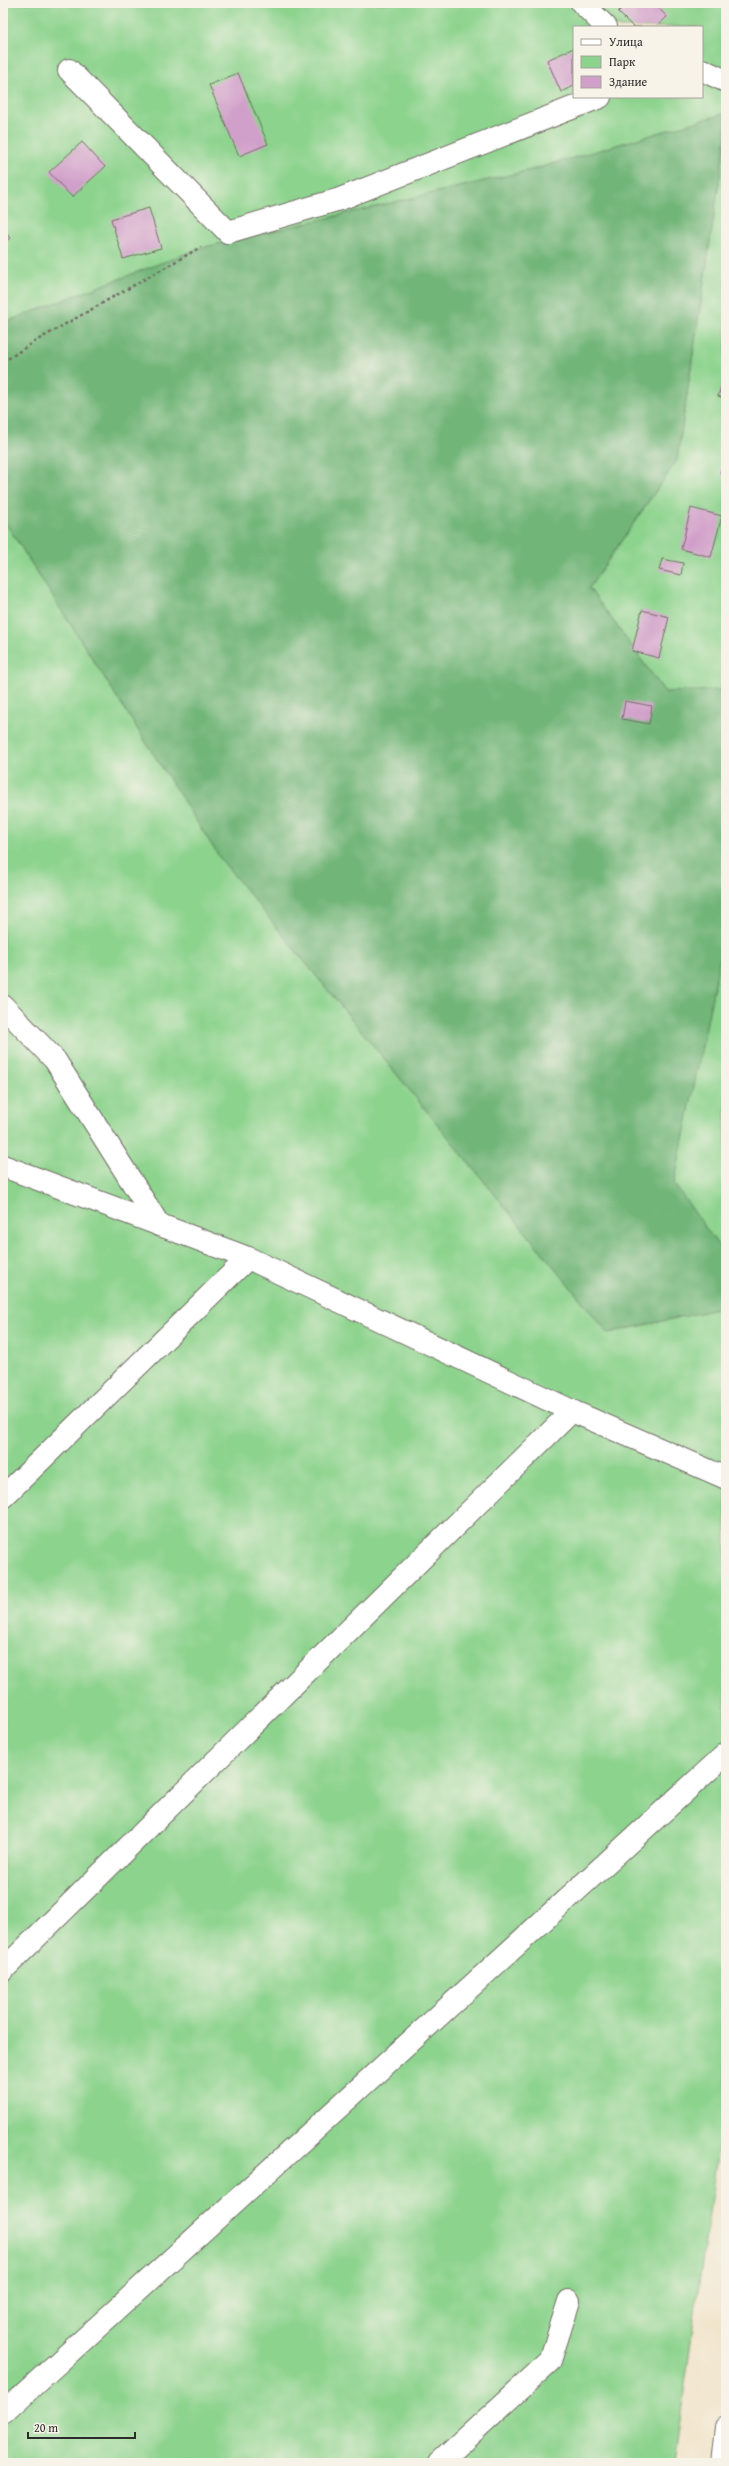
<svg xmlns="http://www.w3.org/2000/svg" width="729" height="2466" font-family="'Gentium Book Plus',serif">
<rect width="100%" height="100%" fill="#f7f3e8"/>
<filter id="ink" filterUnits="userSpaceOnUse"><feTurbulence type="fractalNoise" baseFrequency=".025" numOctaves="2"/><feDisplacementMap in="SourceGraphic" scale="8" xChannelSelector="R" yChannelSelector="G"/><feConvolveMatrix kernelMatrix="1 2 1 2 8 2 1 2 1" color-interpolation-filters="sRGB"/></filter>
<filter id="wash" filterUnits="userSpaceOnUse"><feTurbulence type="fractalNoise" baseFrequency=".012" numOctaves="4" result="noise"/><feDisplacementMap in="SourceGraphic" scale="16" xChannelSelector="R" yChannelSelector="G"/><feGaussianBlur stdDeviation="0.9" result="paint"/><feColorMatrix in="noise" values="0 0 0 0 0 0 0 0 0 0 0 0 0 0 0 0 0 1.4 0 .05"/><feComposite in="paint" operator="in"/></filter>
<g filter="url(#wash)">
<rect width="100%" height="100%" fill="#f1e4ca"/>
<g fill="#8cd38d" stroke="#5c7f5c" fill-rule="evenodd">
<path d="M3,3H726V113L535,169L201,248L3,323ZM574,27H702V97H574Z"/>
<path d="M726,136V690L665,692L589,588L677,460Z"/>
<path d="M3,519L220,858L608,1333L726,1307V2091L674,2463H3Z"/>
<path d="M726,928V1256L674,1184Z"/>
</g>
<path fill="#71b578" stroke="#4e7052" d="M726,113V136L677,460L589,588L665,692L726,690V928L674,1184L726,1256V1307L608,1333L220,858L3,519V323L201,248L535,169Z"/>
<g id="blocks">
<g fill="#d1a0ca">
<path d="M627,3H654L667,17L656,27H633L618,12Z"/>
<path d="M574,48V86L561,92L547,60Z"/>
<path d="M238,73L268,144L239,156L209,85Z"/>
<path d="M82,142L105,167L72,197L49,172Z"/>
<path d="M149,208L161,248L123,259L111,219Z"/>
<path d="M3,229L10,238L3,244Z"/>
<path d="M726,372V399L718,396Z"/>
<path d="M726,455V475L720,473Z"/>
<path d="M691,508L722,516L711,557L681,549Z"/>
<path d="M662,559L683,563L681,575L659,570Z"/>
<path d="M642,610L669,617L659,658L632,651Z"/>
<path d="M625,701L652,706L649,724L622,719Z"/>
</g>
</g>
</g>
<g filter="url(#ink)">
<use href="#blocks" fill-opacity="0" stroke="#706c63" stroke-width="1"/>
<g fill="none" stroke-linecap="round" stroke-linejoin="round">
<g stroke="#706c63" stroke-width="24">
<g id="minor">
<path d="M582,3L606,27"/>
<path d="M69,70L228,232L340,199L600,97"/>
<path d="M702,70L726,81"/>
<path d="M3,1006L55,1060L159,1225"/>
<path d="M3,1166L248,1258L572,1411L726,1478"/>
<path d="M3,1497L248,1258"/>
<path d="M3,1970L572,1411"/>
<path d="M3,2413L726,1754"/>
<path d="M439,2463L550,2361L569,2301"/>
<path d="M722,2463L726,2427"/>
</g>
</g>
<path stroke="#706c63" stroke-width="2.5" stroke-dasharray="3 3" stroke-linecap="butt" d="M3,362L34,342L201,247"/>
<use href="#minor" stroke="#fff" stroke-width="22"/>
</g>
</g>
<rect width="729" height="2466" fill="none" stroke="#f7f3e8" stroke-width="16"/>
<rect x="573" y="26" width="130" height="72" fill="#f7f3e8" stroke="#a5a39c"/>
<rect x="581" y="39" width="20" height="6" fill="#ffffff" stroke="#a5a39c"/>
<text x="609" y="46" font-size="12" fill="#2b2b2b">Улица</text>
<rect x="581" y="56" width="20" height="12" fill="#8cd38d" stroke="#a5a39c"/>
<text x="609" y="66" font-size="12" fill="#2b2b2b">Парк</text>
<rect x="581" y="76" width="20" height="12" fill="#d1a0ca" stroke="#a5a39c"/>
<text x="609" y="86" font-size="12" fill="#2b2b2b">Здание</text>
<path d="M28 2432v6h107v-6" fill="none" stroke="#2b2b2b" stroke-width="2"/>
<text x="34" y="2432" font-size="12" fill="#2b2b2b" stroke="#f7f3e8" stroke-width="3" paint-order="stroke">20 m</text>
</svg>
